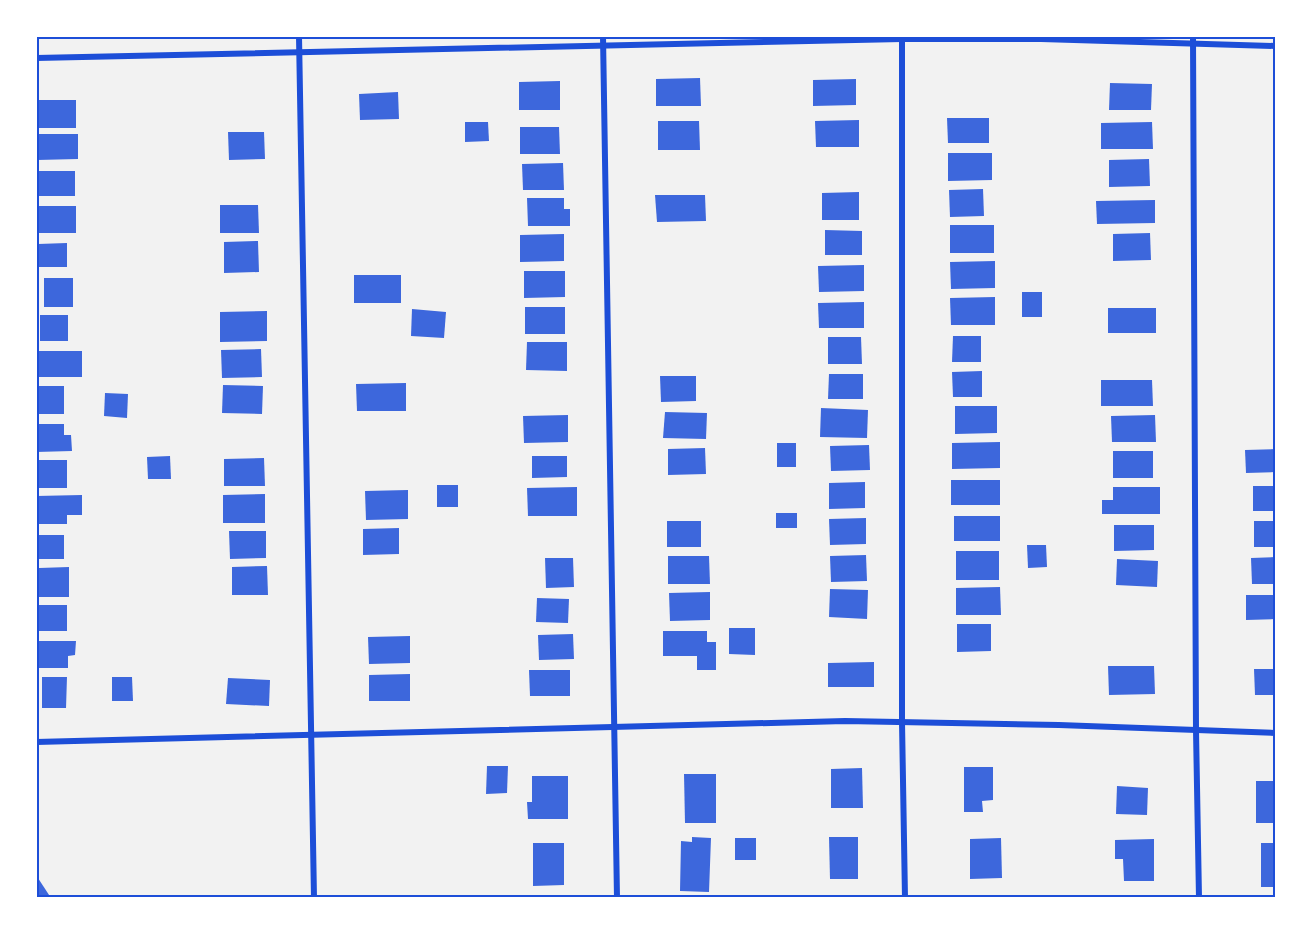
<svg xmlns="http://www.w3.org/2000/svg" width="1312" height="934" font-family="'Titillium Web',sans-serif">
<rect width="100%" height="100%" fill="#f2f2f2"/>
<g fill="#3d67dc">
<path d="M700,78L701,106H656V79Z"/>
<path d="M856,79V105L813,106V80Z"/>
<path d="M560,81V110H519V82Z"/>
<path d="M1110,83L1152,84L1151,110H1109Z"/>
<path d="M398,92L399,119L360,120L359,94Z"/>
<rect x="36" y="100" width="40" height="28"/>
<path d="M947,118H989V143H948Z"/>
<path d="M859,120V147H816L815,121Z"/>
<path d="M658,121H699L700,150H658Z"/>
<path d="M465,122H488L489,141L465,142Z"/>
<path d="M1152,122L1153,149H1101V123Z"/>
<path d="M520,127H559L560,154H520Z"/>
<path d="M228,132H264L265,159L229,160Z"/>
<path d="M37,134H78V159L37,160Z"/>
<path d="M948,153H992V180L948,181Z"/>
<path d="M1149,159L1150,186L1109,187V160Z"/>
<path d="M563,163L564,190H523L522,164Z"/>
<rect x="37" y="171" width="38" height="25"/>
<path d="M983,189L984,216L950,217L949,190Z"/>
<path d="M859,192V220H822V193Z"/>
<path d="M655,195H705L706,221L657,222Z"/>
<path d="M527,198H564V209H570V226H528Z"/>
<path d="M1155,200V223L1097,224L1096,201Z"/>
<path d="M220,205H258L259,233H220Z"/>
<rect x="38" y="206" width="38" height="27"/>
<rect x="950" y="225" width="44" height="28"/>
<path d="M825,230L862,231V255H825Z"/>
<path d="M1150,233L1151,260L1113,261V234Z"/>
<path d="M564,234V261L520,262V235Z"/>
<path d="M258,241L259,272L224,273V242Z"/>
<path d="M67,243V267H36L38,244Z"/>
<path d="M995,261V288L951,289L950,262Z"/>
<path d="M864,265V291L819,292L818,266Z"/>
<path d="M524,271H565V297L524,298Z"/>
<rect x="354" y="275" width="47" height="28"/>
<rect x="44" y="278" width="29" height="29"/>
<rect x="1022" y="292" width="20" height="25"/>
<path d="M995,297V325H951L950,298Z"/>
<path d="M864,302V328H819L818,303Z"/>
<rect x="525" y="307" width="40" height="27"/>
<rect x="1108" y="308" width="48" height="25"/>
<path d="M412,309L446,312L444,338L411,336Z"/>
<path d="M267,311V341L220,342V312Z"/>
<rect x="40" y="315" width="28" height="26"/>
<path d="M953,336H981V362H952Z"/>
<path d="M828,337H861L862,364H828Z"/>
<path d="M527,342H567V371L526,370Z"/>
<path d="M261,349L262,377L222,378L221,350Z"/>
<rect x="36" y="351" width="46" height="26"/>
<path d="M982,371V397H953L952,372Z"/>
<path d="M829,374H863V399H828Z"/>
<path d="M660,376H696V401L661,402Z"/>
<path d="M1101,380H1152L1153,406H1101Z"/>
<path d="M406,383V411H357L356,384Z"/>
<path d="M223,385L263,386L262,414L222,413Z"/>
<rect x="36" y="386" width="28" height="28"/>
<path d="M105,393L128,394L127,418L104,416Z"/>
<path d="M955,406H997V433L955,434Z"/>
<path d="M821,408L868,410L867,438L820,437Z"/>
<path d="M665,412L707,413L706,439L663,438Z"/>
<path d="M568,415V442L524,443L523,416Z"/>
<path d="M1155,415L1156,442H1112L1111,416Z"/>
<path d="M36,424H64V435H71L72,451L36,452Z"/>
<path d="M1000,442V468L952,469V443Z"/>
<rect x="777" y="443" width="19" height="24"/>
<path d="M869,445L870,470L831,471L830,446Z"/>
<path d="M705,448L706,474L668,475V449Z"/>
<path d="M1276,449V472L1246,473L1245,450Z"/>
<rect x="1113" y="451" width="40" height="27"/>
<path d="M170,456L171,479H148L147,457Z"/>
<path d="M532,456H567V477L532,478Z"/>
<path d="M264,458L265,486H224V459Z"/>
<rect x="38" y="460" width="29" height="28"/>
<rect x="951" y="480" width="49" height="25"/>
<path d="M865,482V508L829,509V483Z"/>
<rect x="437" y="485" width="21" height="22"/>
<rect x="1253" y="486" width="23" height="25"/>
<path d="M577,487V516H528L527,488Z"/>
<path d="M1113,487H1160V514H1102V500H1113Z"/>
<path d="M408,490V519L366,520L365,491Z"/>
<path d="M265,494V523H223V495Z"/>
<path d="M82,495V515H67V524H36V496Z"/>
<rect x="776" y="513" width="21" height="15"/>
<rect x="954" y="516" width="46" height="25"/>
<path d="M866,518V544L830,545L829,519Z"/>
<rect x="667" y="521" width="34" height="26"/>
<rect x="1254" y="521" width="22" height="26"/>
<path d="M1114,525H1154V550L1114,551Z"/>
<path d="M399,528V554L363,555V529Z"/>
<path d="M229,531H266V558L230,559Z"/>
<rect x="36" y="535" width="28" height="24"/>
<path d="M1027,545H1046L1047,567L1028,568Z"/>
<rect x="956" y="551" width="43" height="29"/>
<path d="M866,555L867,581L831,582L830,556Z"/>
<path d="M668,556H709L710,584H668Z"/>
<path d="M1276,557V584H1252L1251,558Z"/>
<path d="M545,558H573L574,587L546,588Z"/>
<path d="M1117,559L1158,561L1157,587L1116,585Z"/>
<path d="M267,566L268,595H232V567Z"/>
<path d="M69,567V597H39V568Z"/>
<path d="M1000,587L1001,615H956V588Z"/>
<path d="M830,589L868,590L867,619L829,617Z"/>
<path d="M710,592V620L670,621L669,593Z"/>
<path d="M1246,595H1276V619L1246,620Z"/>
<path d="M537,598L569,599L568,623L536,622Z"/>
<rect x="37" y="605" width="30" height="26"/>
<path d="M957,624H991V651L957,652Z"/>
<path d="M729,628H755V655L729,654Z"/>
<path d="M663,631H707V642H716V670H697V656H663Z"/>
<path d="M573,634L574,659L539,660L538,635Z"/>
<path d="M410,636V663L369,664L368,637Z"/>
<path d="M39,641H76L75,655L68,656V668H39Z"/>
<path d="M874,662V687H828V663Z"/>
<path d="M1108,666H1154L1155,694L1109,695Z"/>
<path d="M1254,669H1276V695H1255Z"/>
<path d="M529,670H570V696H530Z"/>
<path d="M410,674V701H369V675Z"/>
<path d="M42,677H67L66,708H42Z"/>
<path d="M112,677H132L133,701H112Z"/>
<path d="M228,678L270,680L269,706L226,704Z"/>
<path d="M487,766H508L507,793L486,794Z"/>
<path d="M964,767H993V800L982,801L983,812H964Z"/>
<path d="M862,768L863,808H831V769Z"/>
<path d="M684,774H716V823H685Z"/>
<path d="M532,776H568V819H528L527,802H532Z"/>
<rect x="1256" y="781" width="20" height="42"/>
<path d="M1117,786L1148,788L1147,815L1116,814Z"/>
<path d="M692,837L711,838L709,892L680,891L681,841L692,842Z"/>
<path d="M829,837H858V879H830Z"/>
<rect x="735" y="838" width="21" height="22"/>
<path d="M1001,838L1002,878L970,879V839Z"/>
<path d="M1154,839V881H1124L1123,859H1115V840Z"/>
<path d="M533,843H564V885L533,886Z"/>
<rect x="1261" y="843" width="15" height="44"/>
<path d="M36,875L51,898H36Z"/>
<rect x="1072" y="896" width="22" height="2"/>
</g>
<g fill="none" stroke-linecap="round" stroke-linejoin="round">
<g stroke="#1d4ed8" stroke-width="6">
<path d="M299,36L314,898"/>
<path d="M603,36L617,898"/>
<path d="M1193,36L1196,730L1199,898"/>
<path d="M902,37V722L905,898"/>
<path d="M36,58L902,39H1041L1276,46"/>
<path d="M36,742L845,721L1059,725L1276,733"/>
</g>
</g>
<rect width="1312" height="934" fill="none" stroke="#ffffff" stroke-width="75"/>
<rect x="38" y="38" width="1236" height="858" fill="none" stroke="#1d4ed8" stroke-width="2"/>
</svg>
